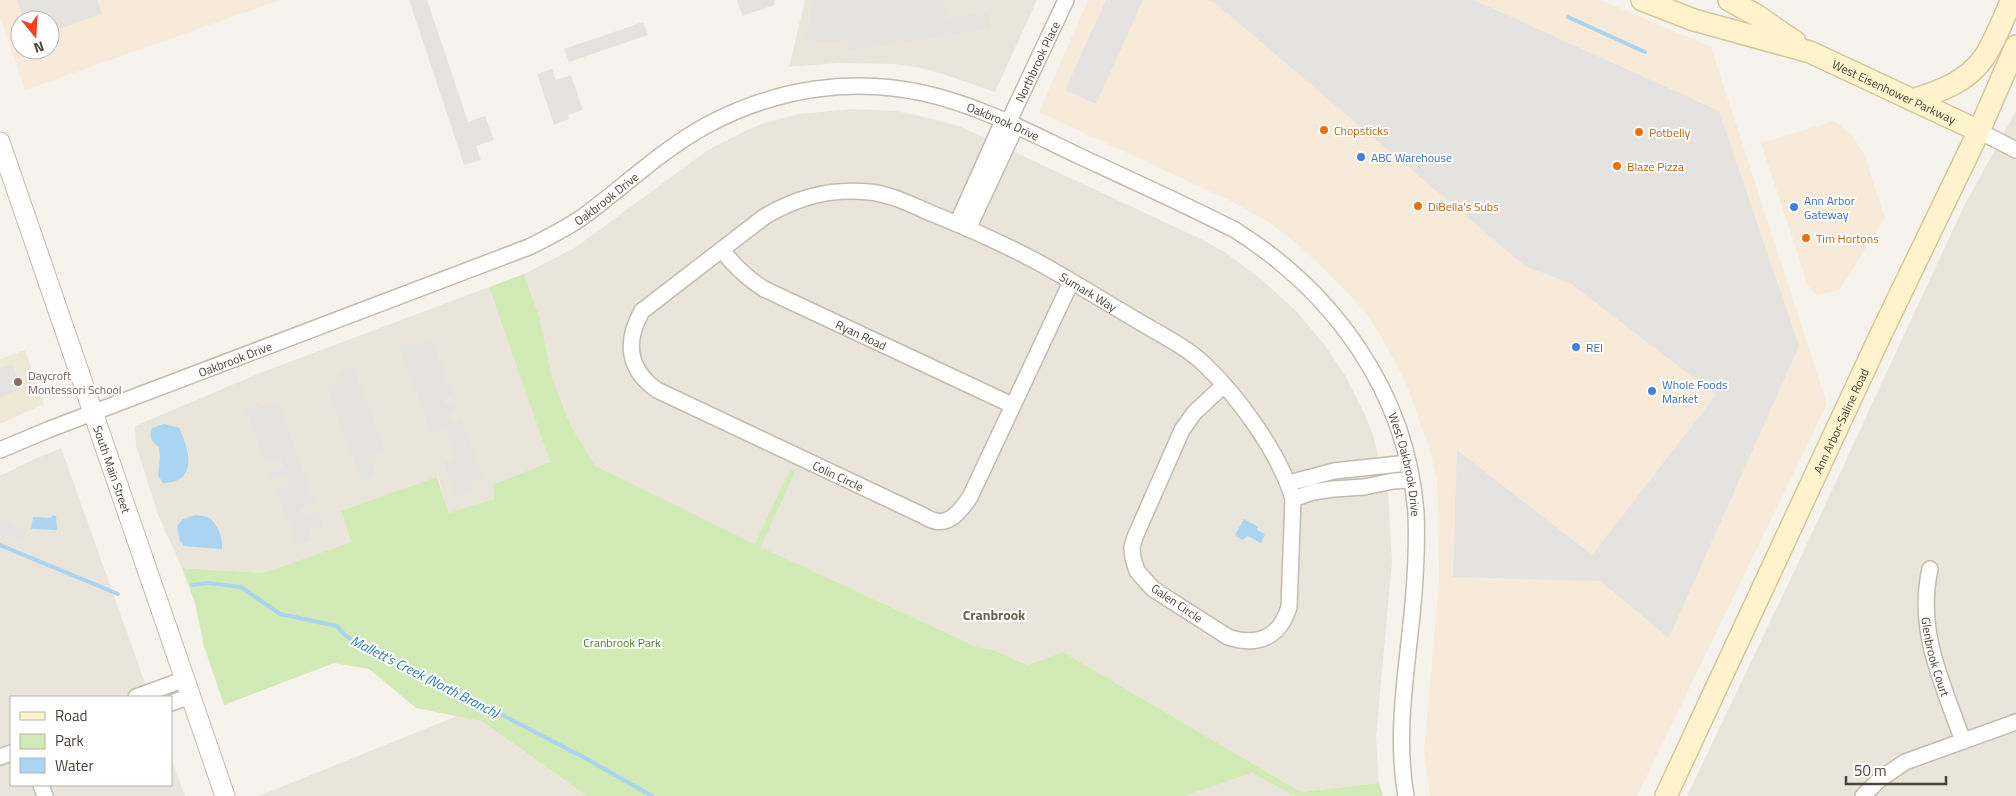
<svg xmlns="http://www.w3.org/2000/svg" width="2016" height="796" font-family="'Titillium Web',sans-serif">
<rect width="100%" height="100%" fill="#f6f3ec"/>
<g fill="#eae5da">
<path d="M805,0H1037L995,92L940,73L916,67L894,64L838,63L789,67Z"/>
<path d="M853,109L895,111L916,115L959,126L1203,240L1226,253L1261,279L1297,312L1324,344L1346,377L1365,415L1373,435L1388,493L1392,562L1376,737L1379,783L1301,792L1063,652L1029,665L993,650L977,647L761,547L796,470L791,468L756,545L595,467L570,424L552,377L540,319L524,274L576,247L708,150L743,132L761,124L799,114Z"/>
<path d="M2016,111V796H1687L1800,559L1963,208Z"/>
<path d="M489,287L550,462L494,484V499L459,511L449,513L438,477L341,512L351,542L263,573L182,568L159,517L136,446L135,426L260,373Z"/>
<path d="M61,448L150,697H11V785H171V758L185,796H0V476L28,462Z"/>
<path d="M457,716L481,721L568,783L640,796H259Z"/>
<path d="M1252,773L1295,796H1185Z"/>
</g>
<g fill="#f7ead8" fill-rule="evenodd">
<path d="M0,0H280L25,90L0,17ZM20,20H50V50H20Z"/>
<path d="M1088,0H1601L1711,47L1827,404L1637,796H1430L1424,753L1439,580L1438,507L1437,481L1430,451L1407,385L1381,336L1365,312L1346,291L1303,249L1269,222L1231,201L1039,112Z"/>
<path d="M1834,121L1851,134L1864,154L1885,218L1839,290L1817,295L1806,284L1803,270L1761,143Z"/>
</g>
<path fill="#efe8d6" d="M25,350L44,404L0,424V359Z"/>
<path fill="#d2eab5" d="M524,274L540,319L552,377L570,424L595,466L755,544L791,468L796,470L761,547L977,647L993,650L1028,665L1063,652L1301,792L1379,783L1383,796H1295L1252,773L1185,796H587L481,721L416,708L369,669L334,663L224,705L204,646L195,603L182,568L263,573L351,542L341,511L437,477L449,513L494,499V484L550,462L489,287Z"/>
<g fill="#e5e3e0">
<path d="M17,0H97L102,14L50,32V20H24Z"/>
<path d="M409,0H427L468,122L485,116L494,140L476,146L481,160L464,165Z"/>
<path d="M737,0H775L774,5L742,16Z"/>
<path d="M813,0H943L947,18L988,12L990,29L848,51L847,41L822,43L806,40Z"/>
<path d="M1106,0H1143L1096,104L1065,90Z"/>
<path d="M1208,0H1474L1719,111L1799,346L1669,638L1600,581L1453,577L1457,450L1592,555L1716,395L1570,283L1525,266L1215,3Z"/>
<path d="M643,22L648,35L569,62L564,49Z"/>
<path d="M552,69L556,80L571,75L583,110L568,115L569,119L554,125L537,74Z"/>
<path d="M431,337L453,396L444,399L445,404L454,401L458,411L449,415L452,421L461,418L483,477L467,483L470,492L456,497L443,462L456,456L446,429L432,434L398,345L413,339L415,343Z"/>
<path d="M12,364L21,389L0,398V368Z"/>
<path d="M353,366L386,452L370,459L377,477L362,482L326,387L340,381L337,373Z"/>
<path d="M278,401L315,502L300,508L303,515L318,509L324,527L309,532L312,541L297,546L275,488L290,483L287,475L272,480L269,471L283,466L281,459L266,464L245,407L259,402L261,407Z"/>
<path d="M0,518L26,529L27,536L23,543L0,534Z"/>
</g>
<g fill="#a9d4f2">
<path d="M164,424L179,428C190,450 198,483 163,483L158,476L160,457L159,447C151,441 149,438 152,428Z"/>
<path d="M53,515L56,516L57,530L31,529L33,517L51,518Z"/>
<path d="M196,515C199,516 205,516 208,517C218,523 223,539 222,549L184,546L179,539L177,526L183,519Z"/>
<path d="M1244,519L1258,527L1257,530L1265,534L1261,543L1248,536L1242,540L1235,535Z"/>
</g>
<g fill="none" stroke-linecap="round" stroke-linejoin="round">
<g stroke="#a9d4f2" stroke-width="4">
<path d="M1568,17L1645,52"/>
<path d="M0,545L118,594"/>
<path d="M192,585L208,583L241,587L280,614L337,626C349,643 370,649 389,656L585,758L652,796"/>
</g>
<g stroke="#c2bbae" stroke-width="18">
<g id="minor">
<path id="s1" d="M1008,123L1066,0"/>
<path d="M1979,131L2016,150"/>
<path d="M957,224L1003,121"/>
<path d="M968,229L1016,126"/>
<path id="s2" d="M722,250C734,266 747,278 764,289L1012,405"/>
<path id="s3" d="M1071,282L970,497C958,515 945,530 924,516L657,390C627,369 625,341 642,311L764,217C797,197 830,188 869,192C891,194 912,205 933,214C966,227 999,242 1030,258C1063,275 1095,296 1128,315C1153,331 1183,344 1204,364C1238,396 1280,454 1293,499L1289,607C1280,637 1258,647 1228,637L1153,589L1137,571L1133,558L1132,547L1135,537L1182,430L1194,413L1224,385"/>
<path id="s4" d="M0,450L50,429L529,247C547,238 565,229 581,218C624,187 663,148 711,123C777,89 850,77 923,93C978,105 1029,132 1079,156C1131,180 1184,204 1235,230C1335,293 1407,393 1416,513C1417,539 1416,566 1414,592C1409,660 1394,729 1406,796"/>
<path d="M1289,483L1334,471L1408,463"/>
<path d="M1293,499L1313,492L1333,489L1364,487L1393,481L1411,480"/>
<path id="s5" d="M1930,569C1916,631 1943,684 1963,741"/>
<path d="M136,697L185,679"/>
<path d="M171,703L191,696"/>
<path d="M0,757L11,753"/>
<path d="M41,785L45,796"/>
<path d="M1863,796L1880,779L1905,762L2016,722"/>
</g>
</g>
<g stroke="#c2bbae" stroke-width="21">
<g id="tertiary">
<path id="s6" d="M0,142L225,796"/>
</g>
</g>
<g stroke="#d6c79b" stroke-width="24">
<g id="secondary">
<path id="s7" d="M1642,0L1694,20L1810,52L1979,131"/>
<path d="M1729,0L1756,15L1795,42"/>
<path d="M1912,100C1938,92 1965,83 1982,60C1993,47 2004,16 2012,0"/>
<path id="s8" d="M1666,796L1880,336L1979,131L2016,46"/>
</g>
</g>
<use href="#minor" stroke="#fff" stroke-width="15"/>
<use href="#tertiary" stroke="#fff" stroke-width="19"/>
<use href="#secondary" stroke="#fff3cd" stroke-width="21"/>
</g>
<g fill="#e8710a" stroke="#fff" stroke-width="2">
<circle cx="1324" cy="130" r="5"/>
<circle cx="1639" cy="132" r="5"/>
<circle cx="1617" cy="166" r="5"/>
<circle cx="1418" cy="206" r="5"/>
<circle cx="1806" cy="238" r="5"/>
</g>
<g fill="#3f7fe0" stroke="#fff" stroke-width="2">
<circle cx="1361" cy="157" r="5"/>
<circle cx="1794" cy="207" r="5"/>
<circle cx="1576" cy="347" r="5"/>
<circle cx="1652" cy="391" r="5"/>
</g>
<circle fill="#8d6e63" stroke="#fff" stroke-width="2" cx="18" cy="382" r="5"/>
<g text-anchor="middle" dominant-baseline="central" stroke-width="4" stroke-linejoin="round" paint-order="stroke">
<g font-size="12" fill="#4b4439" stroke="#fff">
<text stroke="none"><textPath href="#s1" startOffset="68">Northbrook Place</textPath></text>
<text stroke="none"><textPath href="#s7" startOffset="269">West Eisenhower Parkway</textPath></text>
<text stroke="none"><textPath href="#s4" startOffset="1091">Oakbrook Drive</textPath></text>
<text stroke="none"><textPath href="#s4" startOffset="658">Oakbrook Drive</textPath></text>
<text stroke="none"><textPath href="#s3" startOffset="1186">Sumark Way</textPath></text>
<text stroke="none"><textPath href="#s2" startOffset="165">Ryan Road</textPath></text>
<text stroke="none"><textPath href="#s4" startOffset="252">Oakbrook Drive</textPath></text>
<text stroke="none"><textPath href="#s8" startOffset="414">Ann Arbor-Saline Road</textPath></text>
<text stroke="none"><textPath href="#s4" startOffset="1646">West Oakbrook Drive</textPath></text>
<text stroke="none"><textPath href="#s6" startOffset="346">South Main Street</textPath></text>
<text transform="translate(838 476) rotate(25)">Colin Circle</text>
<text transform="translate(1177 603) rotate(34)">Galen Circle</text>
<text stroke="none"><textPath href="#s5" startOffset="89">Glenbrook Court</textPath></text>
</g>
<g font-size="12" fill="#c56008" stroke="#fff" text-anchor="start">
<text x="1334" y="130">Chopsticks</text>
<text x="1649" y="132">Potbelly</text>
<text x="1627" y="166">Blaze Pizza</text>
<text x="1428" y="206">DiBella's Subs</text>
<text x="1816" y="238">Tim Hortons</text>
</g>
<g font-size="12" fill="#366cbe" stroke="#fff" text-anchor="start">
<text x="1371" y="157">ABC Warehouse</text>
<text x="1804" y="200">Ann Arbor<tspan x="1804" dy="14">Gateway</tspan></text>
<text x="1586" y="347">REI</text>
<text x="1662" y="384">Whole Foods<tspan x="1662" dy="14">Market</tspan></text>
</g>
<g font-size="12" fill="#785e54" stroke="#fff" text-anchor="start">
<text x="28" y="375">Daycroft<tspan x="28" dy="14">Montessori School</tspan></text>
</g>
<g font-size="12" fill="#4a7f2a" stroke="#fff">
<text x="622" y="642">Cranbrook Park</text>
</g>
<g font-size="14" font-weight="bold" fill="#6e6250" stroke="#fff">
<text x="994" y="614">Cranbrook</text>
</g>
<g font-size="14" font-style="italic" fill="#2e7ab2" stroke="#fff">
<text transform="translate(425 676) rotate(27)">Mallett's Creek (North Branch)</text>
</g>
</g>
<rect x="10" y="696" width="162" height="90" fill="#ffffff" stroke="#b7b4b0"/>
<rect x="20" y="712" width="25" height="8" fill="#fff3cd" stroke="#b7b4b0"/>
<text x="55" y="721" font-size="15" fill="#4b4439">Road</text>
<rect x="20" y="734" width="25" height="15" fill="#d2eab5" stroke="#b7b4b0"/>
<text x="55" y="746" font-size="15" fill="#4b4439">Park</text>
<rect x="20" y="758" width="25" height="15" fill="#a9d4f2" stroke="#b7b4b0"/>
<text x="55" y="771" font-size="15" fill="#4b4439">Water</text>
<g transform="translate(35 35) rotate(162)"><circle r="24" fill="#ffffff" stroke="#b7b4b0"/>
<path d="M0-4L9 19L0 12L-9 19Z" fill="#fc3f1d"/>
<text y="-8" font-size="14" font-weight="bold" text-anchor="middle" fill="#4b4439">N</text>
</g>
<path d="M1846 776v8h100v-8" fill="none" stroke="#4b4439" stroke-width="2.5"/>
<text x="1854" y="776" font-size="15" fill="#4b4439" stroke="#ffffff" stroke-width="4" paint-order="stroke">50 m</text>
</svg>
